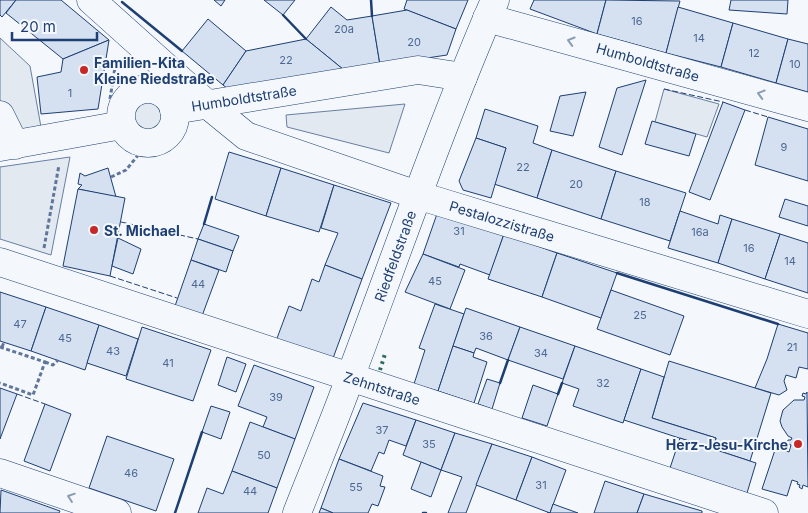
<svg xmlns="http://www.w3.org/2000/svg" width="808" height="513" font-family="Inter,sans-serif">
<rect width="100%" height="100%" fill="#f4f7fb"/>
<g fill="#e3e9f0" stroke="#687fa3">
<path d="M0,38L30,66L41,127L14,134L0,101Z"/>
<path d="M664,89L719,104L707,137L655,122Z"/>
<circle cx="148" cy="116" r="15"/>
<path d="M405,104L389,153L287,127L286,115Z"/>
<path d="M70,157L51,255L0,239V167Z"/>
</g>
<g fill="#d5e0f0" stroke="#1d3f73">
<path d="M0,0H16L2,17L0,15Z"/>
<path d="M16,0H61L109,40L63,59L6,13Z"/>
<path d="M214,0H225L221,6Z"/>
<path d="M264,0H295L283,15Z"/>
<path d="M407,0H468L456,29L404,9Z"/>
<path d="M534,0H606L597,34L530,9Z"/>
<path d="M606,0L680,1L666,53L597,34Z"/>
<path d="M731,0H788L787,14L729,10Z"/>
<path d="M331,7L347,20L372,16L380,65L344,70L306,39Z"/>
<path d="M678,7L733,23L721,67L666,53Z"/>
<path d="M407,10L456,29L447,55L380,65L372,16Z"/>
<path d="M208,19L246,51L223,85L182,51Z"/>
<path d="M733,23L788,39L776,83L721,67Z"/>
<path d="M306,39L344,70L227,88L223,85L246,51Z"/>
<path d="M788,39L808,44V92L776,83Z"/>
<path d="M109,40L98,109L41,114L37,77L61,72L63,59Z"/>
<path d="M646,80L622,155L599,147L617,88Z"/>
<path d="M586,92L573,136L550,131L560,96Z"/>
<path d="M723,102L745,110L710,200L689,192Z"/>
<path d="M485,109L538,126L533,143L552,150L537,198L494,184L506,148L476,138Z"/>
<path d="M768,117L808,129V181L755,165Z"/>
<path d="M652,121L696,134L689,156L645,144Z"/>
<path d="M476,138L506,148L491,198L463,190L459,181Z"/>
<path d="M552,150L616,171L601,219L537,198Z"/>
<path d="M229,152L281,168L266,216L215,199Z"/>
<path d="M108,168L116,197L78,189L82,185L78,184L80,173L85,176Z"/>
<path d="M281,168L334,185L319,232L266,216Z"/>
<path d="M616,171L686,193L670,241L601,219Z"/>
<path d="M334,185L391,203L362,279L325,265L338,233L321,228Z"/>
<path d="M78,189L125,198L110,276L63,266Z"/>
<path d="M785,199L808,206V226L779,217Z"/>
<path d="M438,211L504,234L490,275L460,264L459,267L423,254Z"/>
<path d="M680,211L718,224L720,215L732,219L718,263L668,248Z"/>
<path d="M732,219L780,234L765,279L718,263Z"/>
<path d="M204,224L239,236L233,251L198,239Z"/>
<path d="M504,234L557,253L542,297L488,279Z"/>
<path d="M780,234L808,243V293L765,279Z"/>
<path d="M118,238L141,249L133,274L112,266Z"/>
<path d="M198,239L233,251L226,272L191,260Z"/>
<path d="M557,253L617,273L601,318L542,297Z"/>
<path d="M423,254L465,270L450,309L405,292Z"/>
<path d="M191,260L219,270L202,316L175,306Z"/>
<path d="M325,265L362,279L332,361L276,341L289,306L301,311L312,279L319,282Z"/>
<path d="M611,290L684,316L670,355L597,329Z"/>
<path d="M0,292L46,307L31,351L0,341Z"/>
<path d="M435,304L464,314L438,391L414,384L425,350L419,348Z"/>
<path d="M46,307L99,325L85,370L31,351Z"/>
<path d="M466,308L520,327L508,360L476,348L474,353L453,346Z"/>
<path d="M778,324L808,333V369L799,367L796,378L786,375L784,381L787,390L779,395L755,388L767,359Z"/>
<path d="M99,325L138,339L126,376L87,363Z"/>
<path d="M142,327L211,350L193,401L126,379Z"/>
<path d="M520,327L575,346L563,379L508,360Z"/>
<path d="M453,346L474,353L473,357L487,362L474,403L438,391Z"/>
<path d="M575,346L641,369L623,423L573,406L579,389L562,383Z"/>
<path d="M227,357L246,364L236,392L218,385Z"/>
<path d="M669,361L771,393L750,461L713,449L716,438L652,418Z"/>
<path d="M254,365L314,387L295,439L263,427L267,417L238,406Z"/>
<path d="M641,369L664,377L652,418L716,438L713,449L624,420Z"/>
<path d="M487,379L500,383L492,409L478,404Z"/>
<path d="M533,385L558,394L547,426L522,418Z"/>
<path d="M0,388L17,394L0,439Z"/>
<path d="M807,392L808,487L803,485L802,489L799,487L800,485L797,484L798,482L792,480L787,496L762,489L776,447L789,452L791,445L787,443L788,440H791L792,438L788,436L782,427L780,421L783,410L794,400H804L805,397L802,396L803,393L806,394Z"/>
<path d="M363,403L416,420L406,446L389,440L384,454L379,452L371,471L339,459Z"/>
<path d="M45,404L71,414L50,471L24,461Z"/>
<path d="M211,406L230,412L221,439L202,432Z"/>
<path d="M416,420L455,433L441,470L403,455Z"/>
<path d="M250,422L295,439L277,488L232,471Z"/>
<path d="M455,433L492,444L466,513H448L462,477L441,470Z"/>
<path d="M107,436L174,459L156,511L89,488Z"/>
<path d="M680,438L756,463L747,493L670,468Z"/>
<path d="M492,444L532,457L516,500L476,485Z"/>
<path d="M532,457L566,470L550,513L516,500Z"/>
<path d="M339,459L383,476L380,486L385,487L378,506L372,504L368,513H333L321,508Z"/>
<path d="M421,462L441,470L431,497L411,489Z"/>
<path d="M232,471L277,488L268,513H198L207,488L223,494Z"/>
<path d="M605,481L644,494L637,513H594Z"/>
<path d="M1,490L60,511L59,513H0Z"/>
<path d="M644,494L702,511V513H637Z"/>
<path d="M553,504L578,513H547H550Z"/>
<path d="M321,508L333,513H319Z"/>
</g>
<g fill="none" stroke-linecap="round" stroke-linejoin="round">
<g stroke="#1d3f73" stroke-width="29">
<g id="minor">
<path d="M91,0L208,105L246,136L417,195L808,314"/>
<path d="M487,18L808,107"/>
<circle cx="148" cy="116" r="27"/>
<path d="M174,110L418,70L463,77"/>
<path d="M0,115L15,145"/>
<path d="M0,147L122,125"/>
<path d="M0,262L764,513"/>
<path d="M0,473L117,513"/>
<path d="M297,513C315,467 334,422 351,375C398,250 442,123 495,0"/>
</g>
</g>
<g stroke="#5e769c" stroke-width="3" stroke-dasharray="4 2.5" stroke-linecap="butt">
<path d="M110,99L116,61"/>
<path d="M111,177L126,170L148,143"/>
<path d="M44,248L59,165"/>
<path d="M0,347L45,362L33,395L0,383"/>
<path d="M2,347L4,342"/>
<path d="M45,362L53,365L58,360"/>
</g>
<use href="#minor" stroke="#f4f7fb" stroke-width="28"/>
<path stroke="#2c6c60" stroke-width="4" stroke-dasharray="2.5 4" stroke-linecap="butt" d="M380,370L385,354"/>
<g stroke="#1d3f73" stroke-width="1" stroke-dasharray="6 2.5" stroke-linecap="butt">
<path d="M664,89L723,102"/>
<path d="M745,110L768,117"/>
<path d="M121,222L198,239"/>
<path d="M110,276L177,298"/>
<path d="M17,394L45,404"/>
</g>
<g stroke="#1d3f73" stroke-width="2.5">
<path d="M371,0L372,16"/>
<path d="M122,2L182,51"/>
<path d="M283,15L306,39"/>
<path d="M204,224L212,197"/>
<path d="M617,273L778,324"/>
<path d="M500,383L508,360"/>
<path d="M558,394L562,383"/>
<path d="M175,513L202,432"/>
<path d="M423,513H426"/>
</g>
</g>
<defs><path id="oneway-chevron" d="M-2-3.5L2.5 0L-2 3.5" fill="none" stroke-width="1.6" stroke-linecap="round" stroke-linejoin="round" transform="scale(1.25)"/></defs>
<g stroke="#889bb7">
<use href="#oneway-chevron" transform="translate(571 41) rotate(-164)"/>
<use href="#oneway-chevron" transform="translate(761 94) rotate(-164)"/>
<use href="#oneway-chevron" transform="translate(71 497) rotate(-161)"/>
</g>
<g fill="#c62828" stroke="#f4f7fb" stroke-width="2">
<circle cx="84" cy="70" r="5"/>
<circle cx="94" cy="230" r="5"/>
<circle cx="798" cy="444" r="5"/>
</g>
<g text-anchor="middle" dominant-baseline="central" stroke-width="4" stroke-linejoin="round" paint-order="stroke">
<g font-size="11" fill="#4b6792">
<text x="637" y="21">16</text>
<text x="344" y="29">20a</text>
<text x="699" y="38">14</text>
<text x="414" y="42">20</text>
<text x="754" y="53">12</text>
<text x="286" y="60">22</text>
<text x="795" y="64">10</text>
<text x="70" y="93">1</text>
<text x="784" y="147">9</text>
<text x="523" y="167">22</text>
<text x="576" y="184">20</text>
<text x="645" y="202">18</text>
<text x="459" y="231">31</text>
<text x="700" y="232">16a</text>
<text x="749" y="248">16</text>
<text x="790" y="261">14</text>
<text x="435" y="281">45</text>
<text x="198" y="284">44</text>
<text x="640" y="315">25</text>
<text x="20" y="324">47</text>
<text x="486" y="336">36</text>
<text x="65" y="338">45</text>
<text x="792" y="347">21</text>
<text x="113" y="351">43</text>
<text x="541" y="353">34</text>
<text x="168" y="363">41</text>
<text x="603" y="383">32</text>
<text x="276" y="397">39</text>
<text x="382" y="430">37</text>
<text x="429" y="444">35</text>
<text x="264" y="455">50</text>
<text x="131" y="473">46</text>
<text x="541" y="485">31</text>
<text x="356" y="487">55</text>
<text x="250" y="491">44</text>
</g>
<g font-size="14" font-weight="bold" fill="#1d3f73" stroke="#f4f7fb" text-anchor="start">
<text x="94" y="62">Familien-Kita<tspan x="94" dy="16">Kleine Riedstraße</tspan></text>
<text x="104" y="230">St. Michael</text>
<text x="788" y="444" text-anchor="end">Herz-Jesu-Kirche</text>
</g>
<g font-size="14" fill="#1d3f73" stroke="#f4f7fb">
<text transform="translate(648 62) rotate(16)">Humboldtstraße</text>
<text transform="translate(244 98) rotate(-9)">Humboldtstraße</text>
<text transform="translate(502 221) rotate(17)">Pestalozzistraße</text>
<text transform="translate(395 256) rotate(-70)">Riedfeldstraße</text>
<text transform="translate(382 388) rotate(18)">Zehntstraße</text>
</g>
</g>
<path d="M12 32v8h85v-8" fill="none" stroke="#1d3f73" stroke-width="2.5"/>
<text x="20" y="32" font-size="15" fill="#1d3f73" stroke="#f4f7fb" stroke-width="4" paint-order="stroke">20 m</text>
</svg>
